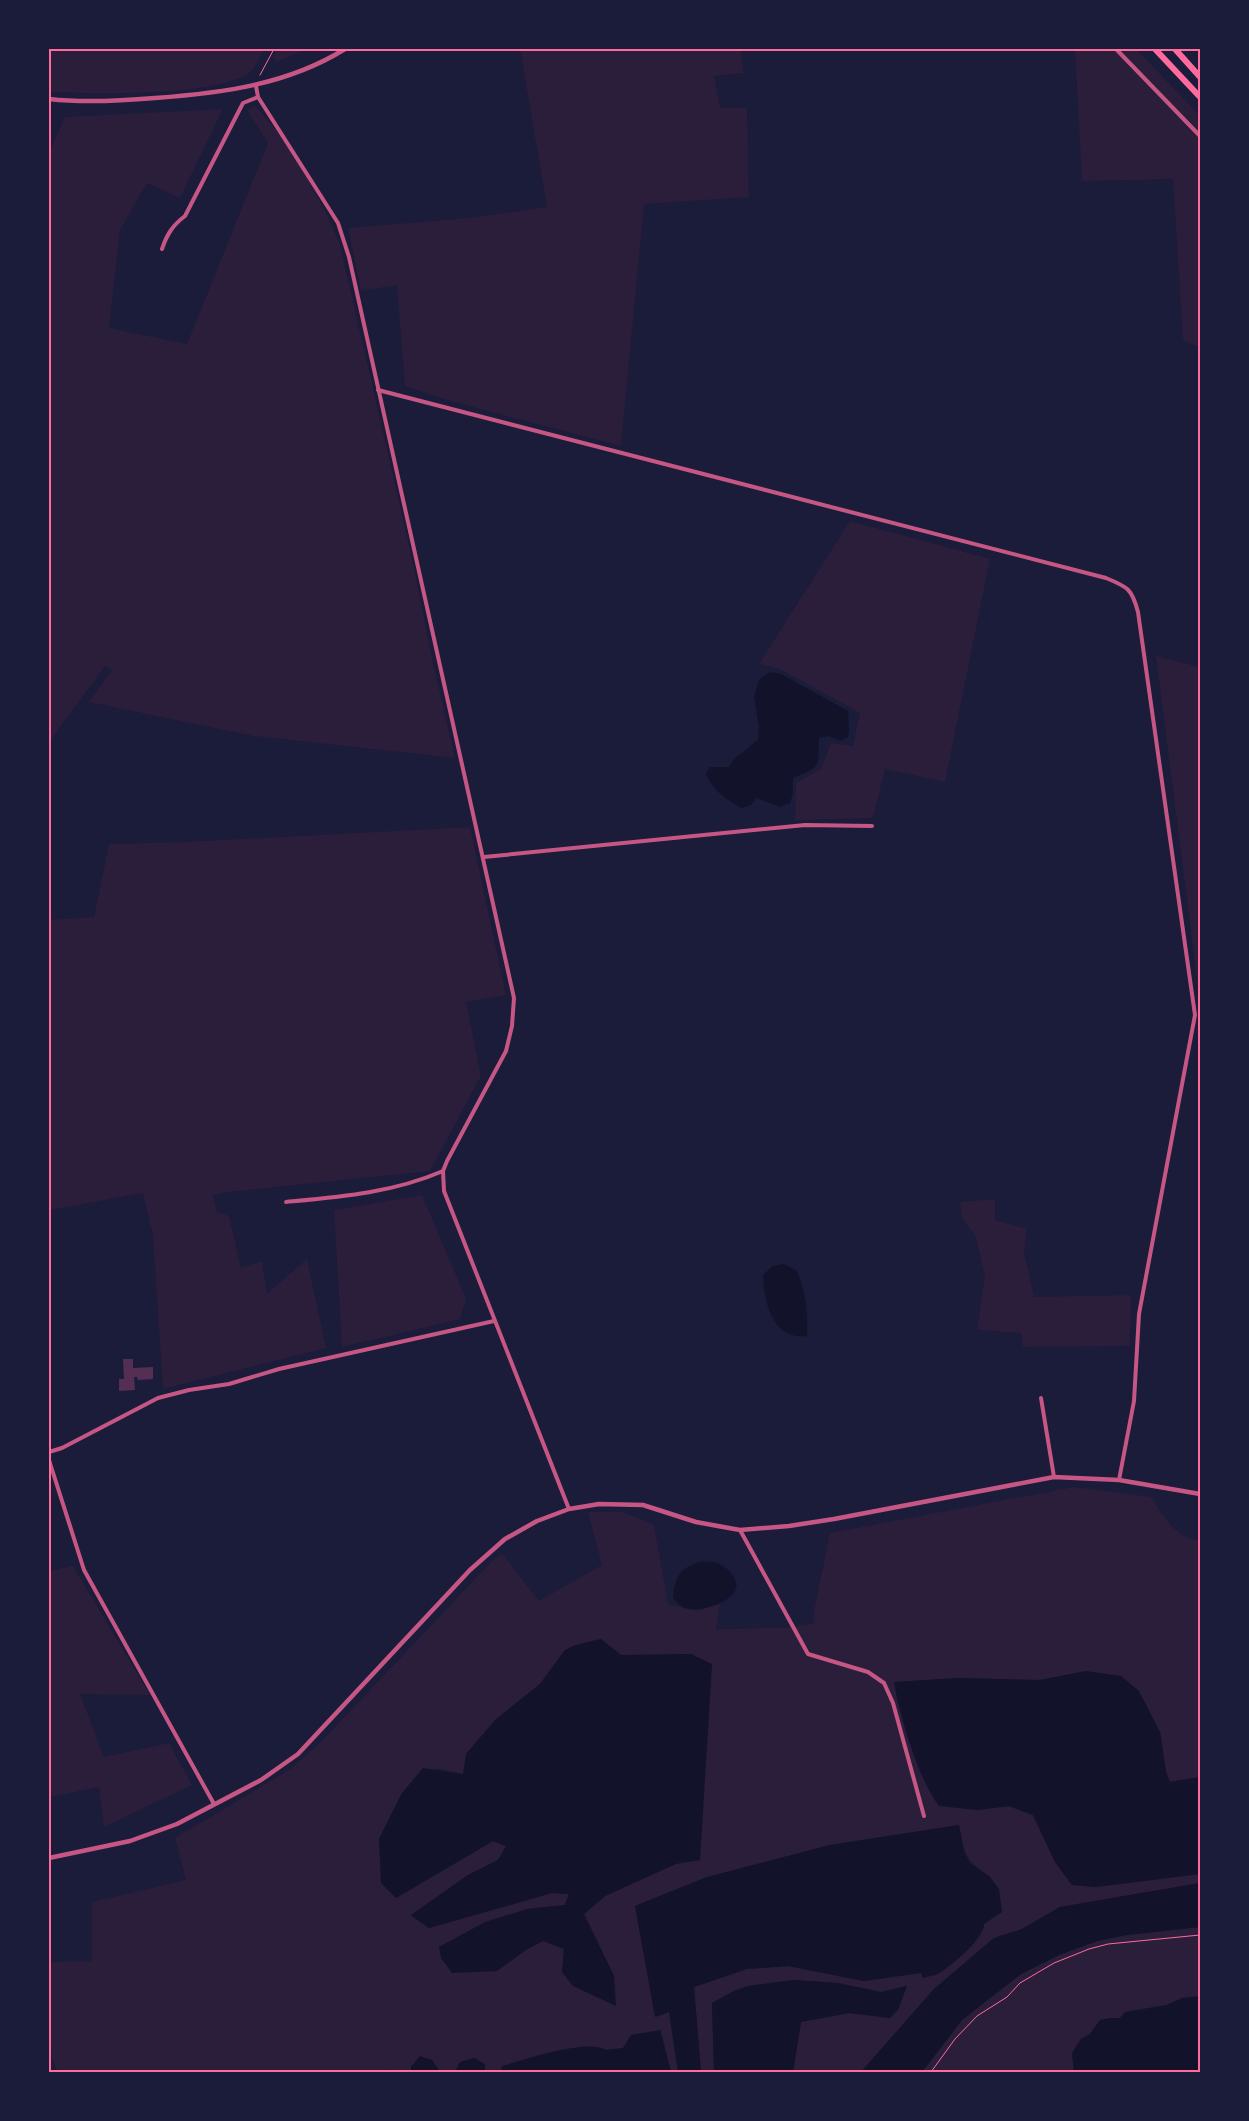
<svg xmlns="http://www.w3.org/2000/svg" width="1249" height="2121" font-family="Figtree,sans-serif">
<rect width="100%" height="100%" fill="#1b1b3a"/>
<g fill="#2a1e3b" fill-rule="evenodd">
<path d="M49,49H264C260,56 256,67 250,72C217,97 92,94 49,92Z"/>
<path d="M277,49H306L276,62L273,57Z"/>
<path d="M520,49H740L744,73L714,76L720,108H747L749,197L644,204L621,446L447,400L405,386L397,285L361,291L348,228L469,218L547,207Z"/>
<path d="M1075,49H1136L1200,116V348L1183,340L1173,179L1082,181Z"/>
<path d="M255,106C285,135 325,205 340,245L411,554L433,663L455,758L253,736L89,702L112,670L105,666L49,742V152L65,117L223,109L180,198L147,183L120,230L109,328L187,344L268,143L247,110Z"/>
<path d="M850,521L990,559L945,782L885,769L873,818L795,820L796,783L821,769L831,743L853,746L860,713L780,669L759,664Z"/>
<path d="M1156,656L1200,667V995L1199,994Z"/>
<path d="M470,827L506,995L466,1002L481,1076L430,1171L228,1192L213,1195L217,1212L229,1216L241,1268L262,1261L267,1294L307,1259L326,1348L163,1389L153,1236L143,1193L49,1210V920L94,917L109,844L186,842Z"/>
<path d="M422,1195L466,1299L460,1319L342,1347L334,1210Z"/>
<path d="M995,1199V1220L1027,1229L1024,1252L1034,1297L1131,1295L1130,1346L1023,1347L1021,1333L977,1330L985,1277L976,1237L962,1218L960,1202Z"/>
<path d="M1074,1487L1152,1497C1162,1516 1177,1539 1200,1541V1777L1170,1782L1166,1772L1160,1732L1086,1671L1040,1680L958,1678L895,1682L897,1700L920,1773L935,1801L977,1810L1009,1806L1033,1815L1055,1862L1072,1885L1096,1887L1200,1874V1883L1060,1907L1022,1929L994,1938L934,1989L861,2072H793L801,2022L849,2013L890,2018L906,1986L881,1992L838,1983L793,1980L748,1986L734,1991L712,2003L714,2072H701L694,1987L747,1969L788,1966L864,1981L921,1973L936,1974C949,1964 973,1950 980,1935C988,1921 988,1893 990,1877C964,1858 965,1856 959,1825L830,1845L707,1877L635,1906L656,2017L669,2012L678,2072H671L661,2030L623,2048L502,2066L501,2072H485V2064L460,2062L455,2072H440L432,2060L411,2066V2072H389V2069L373,2072L57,2071L49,2049V1962L92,1961V1902L186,1880L175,1838L289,1770L320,1743L493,1560L502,1553L539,1601L602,1565L588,1512H623L654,1525L668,1604L698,1611L720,1602L716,1629L787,1628L815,1623L813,1616L830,1533ZM601,1639L621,1656L691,1654L704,1768L700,1860L676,1863L605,1896L584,1914L614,1976L562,1972L564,1949L543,1940L526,1950L527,1909L565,1905L569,1894L552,1893L429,1928L411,1916L468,1875L498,1860L507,1846L493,1841L396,1898L379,1839L402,1793L437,1768L463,1774L495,1720L540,1684L565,1650L576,1645Z"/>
<path d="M73,1566L150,1695L80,1694L104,1757L169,1743L192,1785L104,1827L99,1787L51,1797L49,1784V1571Z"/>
<path d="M1200,1927V1996L1182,1998L1167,2005L1126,2012L1120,2018H1111L1100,2020L1090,2034L1081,2039L1072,2053L1074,2072H922L962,2020L1021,1974L1059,1955L1097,1941L1127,1935Z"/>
</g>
<g fill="#12122b">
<path d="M770,672L781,674L848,711L849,731L848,737L840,741L829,736L819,738C818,769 821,766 793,778V793L790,803L781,807L756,798L751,805L742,808C724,798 715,792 706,774L710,767H729L734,759L758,740L759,727L754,697L759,680Z"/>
<path d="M784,1264L797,1271C806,1293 808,1313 807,1336C772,1340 764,1302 763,1275L773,1266Z"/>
<path d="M699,1562C705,1562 714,1561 719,1564C728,1568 741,1580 735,1591C728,1604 698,1613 685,1608C680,1607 677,1601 673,1598C675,1577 679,1569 699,1562Z"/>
<path d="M601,1639L621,1655L691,1654L712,1664L700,1860L676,1864L605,1896L584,1914L614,1976L616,2006L573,1986L562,1972L564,1949L543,1941L526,1950L497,1971L452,1973L441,1958L439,1947L485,1922L527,1909L565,1905L569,1894L552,1893L429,1928L411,1915L468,1875L498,1860L506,1846L493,1841L396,1898L381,1883L379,1839L402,1793L423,1768L463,1774L466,1754L495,1720L540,1684L565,1650L576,1645Z"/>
<path d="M1086,1671L1121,1676L1139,1691L1160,1732L1166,1772L1170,1782L1200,1777V1874L1096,1887L1072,1885L1055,1862L1033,1815L1009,1806L977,1810L939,1806C917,1775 901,1720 894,1682L958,1678L1040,1680Z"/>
<path d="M959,1825L964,1851L970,1863L990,1877L999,1889L1002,1912L984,1924C985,1937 948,1970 935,1975C931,1976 927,1977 923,1978L921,1973L864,1981L788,1966L747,1969L694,1987L701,2072H678L669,2012L655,2017L635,1906L707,1877L830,1845Z"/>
<path d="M1200,1883V1927L1127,1935L1097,1941L1059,1955L1021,1974L962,2020L922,2072H861L934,1989L994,1938L1022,1929L1060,1907Z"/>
<path d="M793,1980L838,1983L881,1992L907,1986L898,2010L890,2018L849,2013L801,2022L793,2072H714L712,2003L734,1991L748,1986Z"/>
<path d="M1200,1996V2072H1074L1072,2053L1081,2039L1090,2034L1100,2020L1111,2018H1120L1125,2012L1167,2005L1182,1998Z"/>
<path d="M660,2030L671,2072H501L502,2066C523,2060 588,2038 606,2050L623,2048L631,2035Z"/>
<path d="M420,2056L432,2060L440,2072H411V2067Z"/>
<path d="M474,2058L485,2064V2072H455L460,2062Z"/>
</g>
<path fill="#542f53" d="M123,1359H133V1368L153,1367V1379L138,1380L137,1377H134L135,1390L119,1391V1379H124Z"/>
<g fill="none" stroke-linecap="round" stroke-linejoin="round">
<g stroke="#ff6b9d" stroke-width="1">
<path d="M260,75L274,49"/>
<path d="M931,2072L955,2039L977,2016L1007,1997L1020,1983L1054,1963L1089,1949L1108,1944L1200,1935"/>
</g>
<g stroke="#c65784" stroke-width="4">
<path d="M1116,49L1200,136"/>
<path d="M256,86L258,97L338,223L349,257L514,998L512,1026L506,1051L447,1161L443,1171L444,1191L569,1509"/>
<path d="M162,249C167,234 173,225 185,216L243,103L258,97"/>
<path d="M378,390L1106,578C1128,587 1132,589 1138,612L1195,1015L1139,1314L1134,1401L1119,1480"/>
<path d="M484,857L805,825L872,826"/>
<path d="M286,1202C340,1197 392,1193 443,1171"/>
<path d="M1041,1398L1054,1477"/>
<path d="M49,1452L62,1448L158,1398L189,1390L229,1384L279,1369L494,1321"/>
<path d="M49,1460L84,1570L214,1804"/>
<path d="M740,1530L808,1654L868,1672L884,1683L893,1703L924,1816"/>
</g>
<g stroke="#c65784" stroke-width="4.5">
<path d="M49,99C84,103 120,101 155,98C222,93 287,85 345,49"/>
<path d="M49,1858L130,1841L177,1824L261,1780L298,1754L470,1570L505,1539L537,1521L569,1509L599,1504L643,1505L696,1522L740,1530L789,1526L834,1519L1054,1477L1119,1480L1200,1494"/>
</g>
<g stroke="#ff6b9d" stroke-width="6">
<path d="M1155,49L1200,97"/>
<path d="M1175,49L1200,77"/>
</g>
</g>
<rect width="1249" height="2121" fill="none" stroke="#1b1b3a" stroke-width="100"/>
<rect x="50" y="50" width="1149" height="2021" fill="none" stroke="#ff6b9d" stroke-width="2"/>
</svg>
